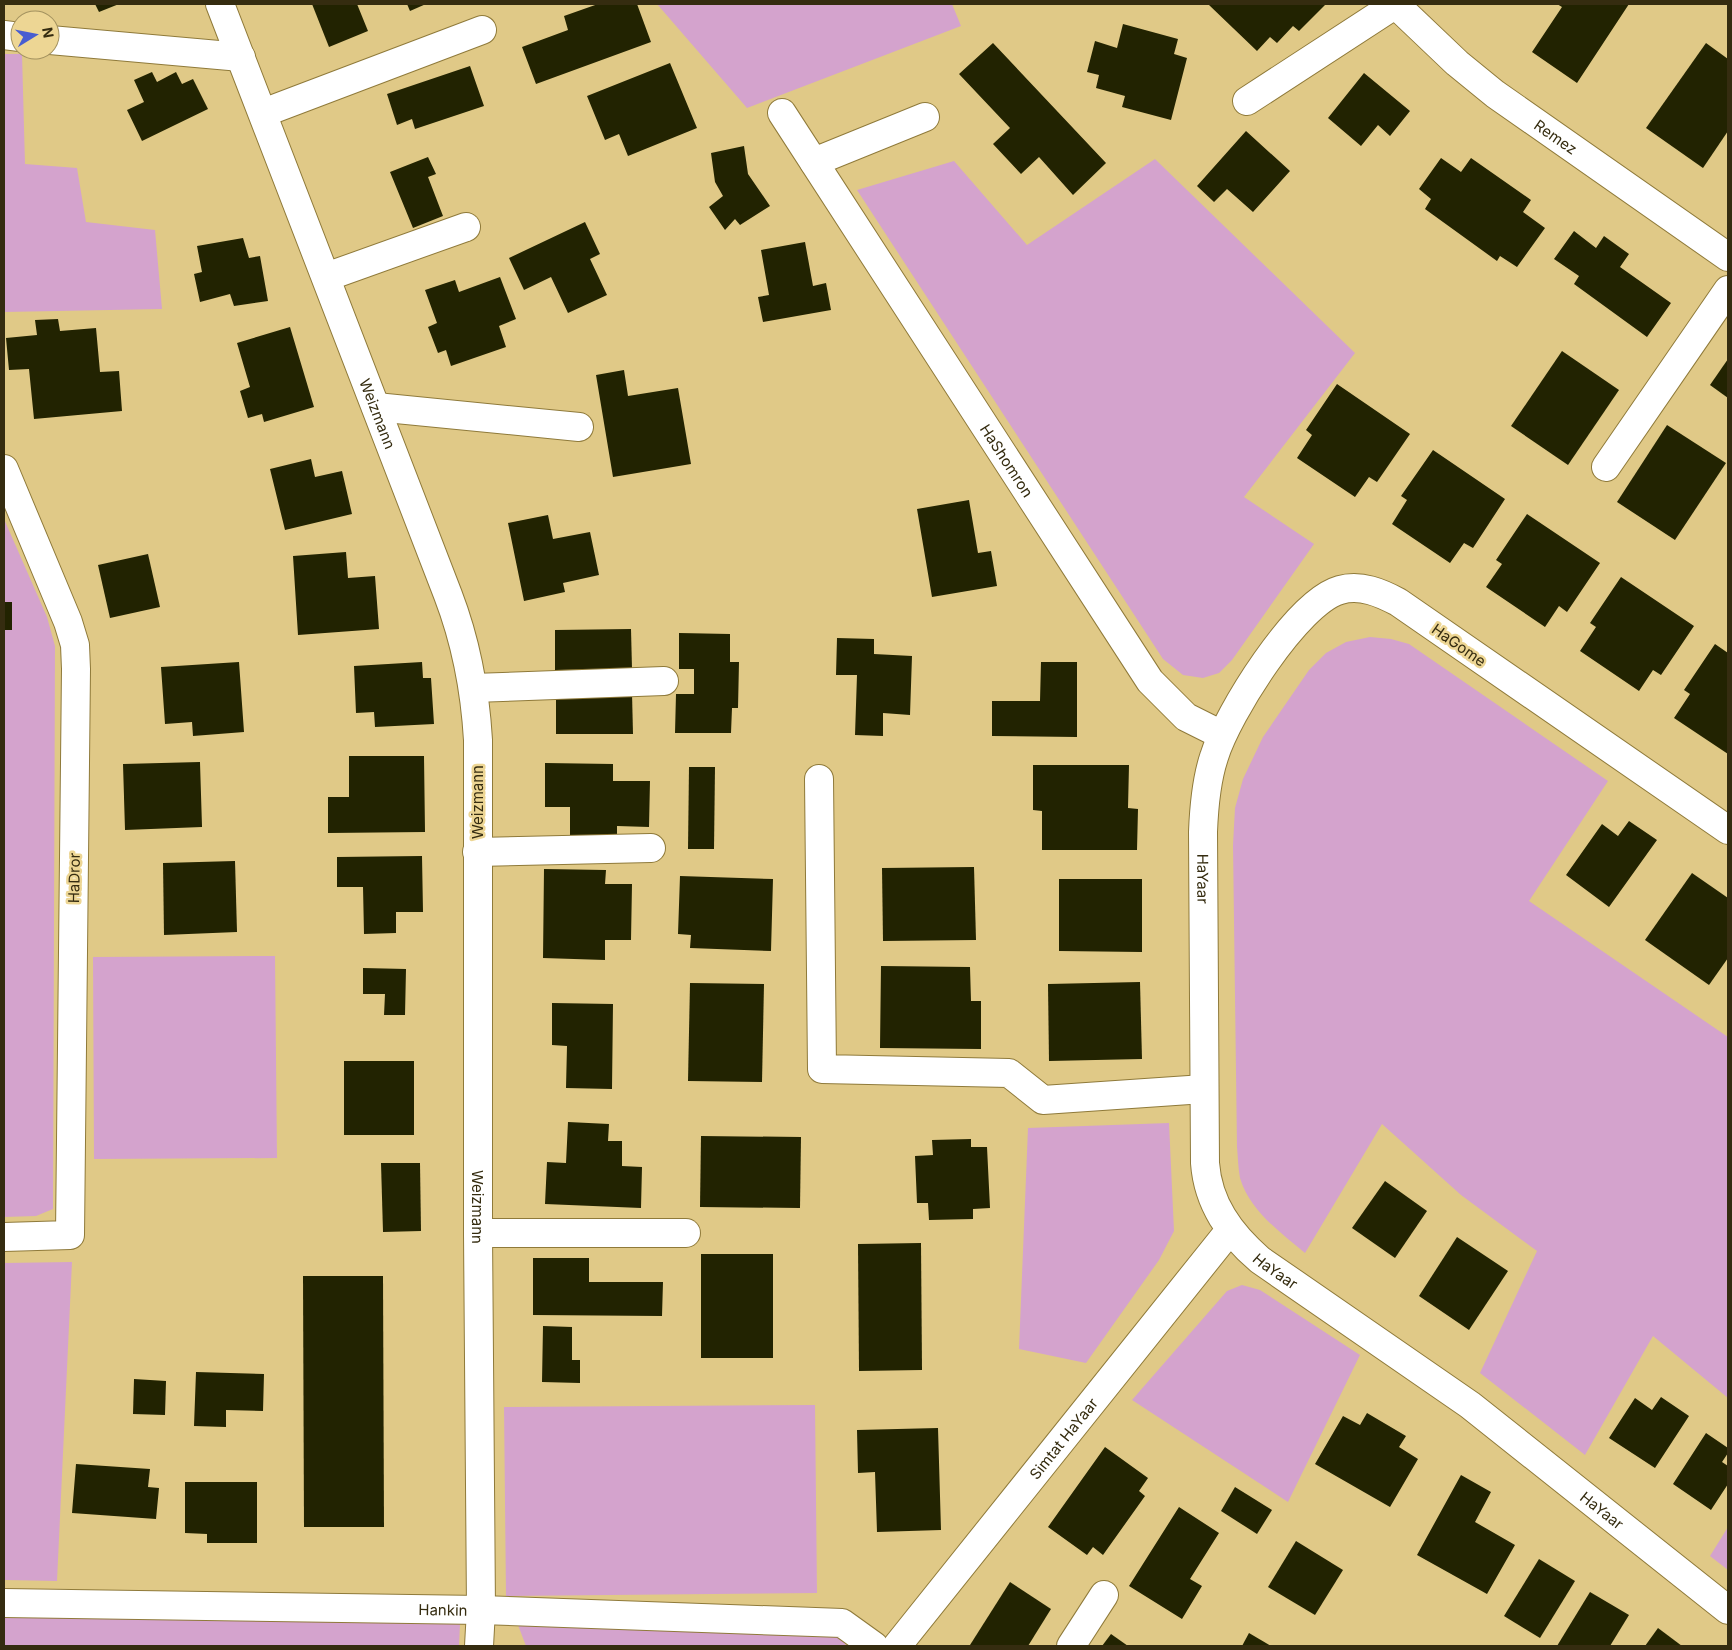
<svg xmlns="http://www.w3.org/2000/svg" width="1732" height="1650" font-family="Inter,sans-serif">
<rect width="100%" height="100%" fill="#e0c987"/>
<g fill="#d4a3cd">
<path d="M657,4H952L961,26L747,108Z"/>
<path d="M4,54H22L25,164L77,168L86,222L155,230L162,309L4,312Z"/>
<path d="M1155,159L1355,353L1244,497L1314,544L1232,660L1219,673L1203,678L1183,675L1163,659L857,190L954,161L1027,245Z"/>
<path d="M4,519L47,617L55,646L53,1209L36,1216L4,1217Z"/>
<path d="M1370,637L1391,639L1409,644L1608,781L1529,901L1728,1037V1398L1653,1336L1585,1455L1480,1373L1537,1251L1461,1195L1382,1124L1305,1253C1280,1232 1250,1211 1240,1178C1238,1168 1238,1157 1237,1147L1233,845L1235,808L1243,779L1263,737L1309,670L1326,653L1346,642Z"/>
<path d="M275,956L277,1158L94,1159L93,957Z"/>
<path d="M1169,1123L1174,1231L1159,1260L1086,1363L1019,1349L1028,1128Z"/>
<path d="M72,1262L57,1581L4,1580V1263Z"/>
<path d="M1242,1285L1260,1290L1360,1355L1288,1502L1132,1400L1227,1291Z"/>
<path d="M815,1405L817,1593L506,1596L504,1407Z"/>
<path d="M1728,1527V1570L1710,1556Z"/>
<path d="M4,1616L460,1624L459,1646H4Z"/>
<path d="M518,1625L842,1635L846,1646H526Z"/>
</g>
<g fill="#222301">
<path d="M95,4H119L99,12Z"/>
<path d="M312,4H357L368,31L329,47Z"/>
<path d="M407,4H426L410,11Z"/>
<path d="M598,4H637L651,42L536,84L522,47L568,30L564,16Z"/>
<path d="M1210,4H1326L1299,31L1293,26L1277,43L1270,37L1257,51L1209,5Z"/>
<path d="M1557,4H1629L1577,83L1532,52L1562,7Z"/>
<path d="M1123,24L1178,39L1174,54L1187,58L1171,120L1122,107L1125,96L1096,88L1099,75L1087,72L1095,41L1117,48Z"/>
<path d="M993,43L1106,163L1073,195L1039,157L1021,174L993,144L1010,128L959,74Z"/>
<path d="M1706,43L1728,59V131L1703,168L1646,128Z"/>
<path d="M670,63L697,128L628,156L619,134L605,140L587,96Z"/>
<path d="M470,66L484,106L415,129L412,119L397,125L387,94Z"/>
<path d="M152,72L157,82L176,72L182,84L193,79L208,109L142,141L127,110L144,102L134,80Z"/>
<path d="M1364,73L1410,111L1390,136L1378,125L1361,146L1328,118Z"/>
<path d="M1246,131L1290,171L1253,212L1227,189L1214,202L1197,186Z"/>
<path d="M744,146L748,174L770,206L740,225L735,219L725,230L709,207L723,196L715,182L711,153Z"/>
<path d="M428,157L436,174L428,177L443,216L413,228L390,172Z"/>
<path d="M1441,158L1461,172L1471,158L1531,200L1523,212L1545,228L1517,267L1500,256L1497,261L1425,209L1431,199L1419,189Z"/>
<path d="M585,222L600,254L590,259L607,295L568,313L551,277L524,290L509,258Z"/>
<path d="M1574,231L1596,248L1604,236L1629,254L1620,267L1671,303L1647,337L1574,284L1579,276L1554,259Z"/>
<path d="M243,238L249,258L260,256L268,301L234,306L230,294L200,302L194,274L202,272L197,246Z"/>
<path d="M805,242L813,286L826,283L831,310L763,322L758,297L769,295L761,250Z"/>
<path d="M500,277L516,319L499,326L506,347L451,366L446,350L438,353L428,327L437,323L425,290L455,280L459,292Z"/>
<path d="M58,319L60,331L96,328L100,372L119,371L122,411L34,419L29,369L9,370L6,338L37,335L35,320Z"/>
<path d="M290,327L314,407L264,422L262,414L248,418L240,391L250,387L237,343Z"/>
<path d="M1562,351L1619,390L1568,465L1511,426Z"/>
<path d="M1728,359V398L1710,385Z"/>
<path d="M624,370L628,396L678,388L691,464L613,477L596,375Z"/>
<path d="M1337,384L1410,434L1377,482L1369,477L1355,497L1297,458L1312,435L1306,430Z"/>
<path d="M1667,425L1726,463L1675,540L1617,502Z"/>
<path d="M1433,450L1505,499L1473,548L1464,543L1450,563L1392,524L1407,500L1401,496Z"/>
<path d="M311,459L315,477L342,471L352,514L285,530L270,469Z"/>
<path d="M969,500L978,553L991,551L997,586L932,597L917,509Z"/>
<path d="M1527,514L1600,563L1567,612L1559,606L1545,627L1486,587L1502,564L1496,560Z"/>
<path d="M548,515L553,539L590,532L599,575L563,583L565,592L524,601L508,523Z"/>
<path d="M346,552L348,578L375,576L379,629L298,635L293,556Z"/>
<path d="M148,554L160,607L110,618L98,565Z"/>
<path d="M1621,577L1694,626L1661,675L1653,670L1639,691L1580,651L1596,627L1590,623Z"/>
<rect x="4" y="602" width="8" height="28"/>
<path d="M631,629L632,669L555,670V630Z"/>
<path d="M679,633L730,634V662H739L738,708H732L731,733H675L676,694H694V669H679Z"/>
<path d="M837,638L874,639V654L912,656L910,715L883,713V736L855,735L857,675H836Z"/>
<path d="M1715,644L1728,653V754L1674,718L1690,694L1684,690Z"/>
<path d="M239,662L244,732L193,736L192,722L165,724L161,667Z"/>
<path d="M422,662L423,678H431L434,724L375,727L374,712L356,713L354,666Z"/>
<path d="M1041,662H1077V737L992,736V701H1040Z"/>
<path d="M632,693L633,734H556V694Z"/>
<path d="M349,756H424L425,832L328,833V797H349Z"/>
<path d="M200,762L202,827L125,830L123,764Z"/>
<path d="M545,763L613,764V781H650L649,827L617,826V842H570V807H545Z"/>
<path d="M1033,765H1129L1128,808L1138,809L1137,850H1042V811L1033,810Z"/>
<path d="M689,767H715L714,849H688Z"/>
<path d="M1629,821L1657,840L1609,907L1566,875L1602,824L1618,836Z"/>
<path d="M422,856L423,912H396V933L364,934L363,887H337V857Z"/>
<path d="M235,861L237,932L164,935L163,863Z"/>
<path d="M974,867L976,940L883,941L882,868Z"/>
<path d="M544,869L606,870L605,884H632L631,940H605V960L543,958Z"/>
<path d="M1692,873L1728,898V958L1709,985L1645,940Z"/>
<path d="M680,876L773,879L771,951L690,948L691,935L678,934Z"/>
<path d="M1059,879H1142V952L1059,951Z"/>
<path d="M881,966L970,967L971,1001H981V1049L880,1048Z"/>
<path d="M363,968L406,969L405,1015H384L385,994H363Z"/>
<path d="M1140,982L1142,1059L1049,1061L1048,984Z"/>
<path d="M690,983L764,984L762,1082L688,1081Z"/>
<path d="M552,1003L613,1004L612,1089L566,1088L567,1046L552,1045Z"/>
<rect x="344" y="1061" width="70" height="74"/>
<path d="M568,1122L609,1124L608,1141H622V1166L642,1167L641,1208L545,1204L547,1162L566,1163Z"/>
<path d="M701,1136L801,1137L800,1208L700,1207Z"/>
<path d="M971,1139V1147H987L990,1208L973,1209V1219L929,1220L928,1203H917L915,1156L933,1155L932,1140Z"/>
<path d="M381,1163H420L421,1231L383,1232Z"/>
<path d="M1385,1181L1427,1211L1395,1258L1352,1228Z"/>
<path d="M1457,1237L1508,1271L1469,1330L1419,1296Z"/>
<path d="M921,1243L922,1370L859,1371L858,1244Z"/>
<rect x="701" y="1254" width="72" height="104"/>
<path d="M533,1258H589V1282H663L662,1316L533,1315Z"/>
<path d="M303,1276H383L384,1527H304Z"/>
<path d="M543,1326L572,1327V1360H580V1383L542,1382Z"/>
<path d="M196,1372L264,1374L263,1411L226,1410V1427L194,1426Z"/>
<path d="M134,1379L166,1381L165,1415L133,1414Z"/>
<path d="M1661,1397L1689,1416L1655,1468L1609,1438L1635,1398L1652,1410Z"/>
<path d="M1367,1413L1406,1436L1399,1447L1418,1459L1390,1507L1315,1464L1343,1416L1360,1425Z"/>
<path d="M938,1428L941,1530L877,1532L875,1472L858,1473L857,1430Z"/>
<path d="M1706,1433L1728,1448V1453L1722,1462L1728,1466V1484L1711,1510L1673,1484Z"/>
<path d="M1105,1447L1148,1478L1139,1491L1145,1496L1103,1555L1093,1547L1087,1555L1048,1527Z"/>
<path d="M76,1464L150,1469L148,1487L159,1488L156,1519L72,1513Z"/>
<path d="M1461,1475L1491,1492L1475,1522L1515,1545L1487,1594L1417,1555Z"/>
<path d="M185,1482H257V1543H207V1534L185,1533Z"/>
<path d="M1235,1487L1272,1510L1257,1534L1221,1511Z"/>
<path d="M1179,1507L1219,1533L1190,1579L1202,1586L1182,1619L1129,1586Z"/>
<path d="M1296,1541L1343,1570L1315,1615L1268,1587Z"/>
<path d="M1539,1559L1575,1581L1540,1638L1504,1616Z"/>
<path d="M1010,1582L1051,1609L1028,1646H972L970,1645Z"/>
<path d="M1590,1592L1629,1615L1610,1646H1557Z"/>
<path d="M1658,1628L1682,1646H1645Z"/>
<path d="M1249,1633L1271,1646H1242Z"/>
<path d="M1111,1634L1128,1646H1102Z"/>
</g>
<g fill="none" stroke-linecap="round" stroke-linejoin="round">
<g stroke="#8f7a3a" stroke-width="30">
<g id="minor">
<path id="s1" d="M220,4L448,595C466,642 475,689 478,740V1233L481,1610L479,1646"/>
<path id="s2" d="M1395,4L1457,63L1495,94L1728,257"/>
<path d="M4,35L20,37"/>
<path d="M50,40L241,57"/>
<path d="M1247,101L1396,4"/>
<path d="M263,113L482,30"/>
<path id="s3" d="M782,113L1150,681L1186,717L1222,735"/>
<path d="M814,162L925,117"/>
<path d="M326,277L466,227"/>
<path d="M376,407L579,427"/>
<path d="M1606,467L1728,290"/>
<path d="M4,469L68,622L75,645L76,669L70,1235L4,1237"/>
<path d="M473,688L664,681"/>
<path d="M819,779L822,1069L1009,1073L1043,1100L1204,1089"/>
<path id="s4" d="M1728,830L1398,602C1381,593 1361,584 1340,590C1297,602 1227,714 1214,757C1206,781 1204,806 1203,832L1205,1163C1208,1204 1230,1234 1260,1260L1470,1405L1728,1610"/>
<path d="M477,852L651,848"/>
<path d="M478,1233H686"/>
<path id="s5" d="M4,1603L481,1610L842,1623L874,1646"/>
<path id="s6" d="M897,1646L1230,1230"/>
<path d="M1071,1646L1104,1595"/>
</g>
</g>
<use href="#minor" stroke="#fff" stroke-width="28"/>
</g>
<g text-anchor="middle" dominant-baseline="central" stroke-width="5" stroke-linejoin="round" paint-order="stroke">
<g font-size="15" fill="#352c10" stroke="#edd694">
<text stroke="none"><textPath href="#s2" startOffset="209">Remez</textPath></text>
<text stroke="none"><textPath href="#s1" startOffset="439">Weizmann</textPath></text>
<text stroke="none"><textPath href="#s3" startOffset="414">HaShomron</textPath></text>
<text transform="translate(1459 645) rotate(35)">HaGome</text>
<text transform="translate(477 802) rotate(-90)">Weizmann</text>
<text transform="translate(74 878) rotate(-89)">HaDror</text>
<text stroke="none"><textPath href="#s4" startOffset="798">HaYaar</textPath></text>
<text stroke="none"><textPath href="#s1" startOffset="1249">Weizmann</textPath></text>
<text stroke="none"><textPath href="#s4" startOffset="1216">HaYaar</textPath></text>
<text stroke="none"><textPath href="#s6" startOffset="266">Simtat HaYaar</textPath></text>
<text stroke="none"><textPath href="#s4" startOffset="1621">HaYaar</textPath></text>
<text stroke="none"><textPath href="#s5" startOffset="439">Hankin</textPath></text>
</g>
</g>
<rect width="1732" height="1650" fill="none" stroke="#352c10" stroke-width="10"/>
<g transform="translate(35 35) rotate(80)"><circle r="24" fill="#edd694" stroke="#a3925f"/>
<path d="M0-4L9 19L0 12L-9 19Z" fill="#485dd1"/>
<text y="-8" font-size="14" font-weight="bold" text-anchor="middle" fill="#352c10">N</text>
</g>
</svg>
